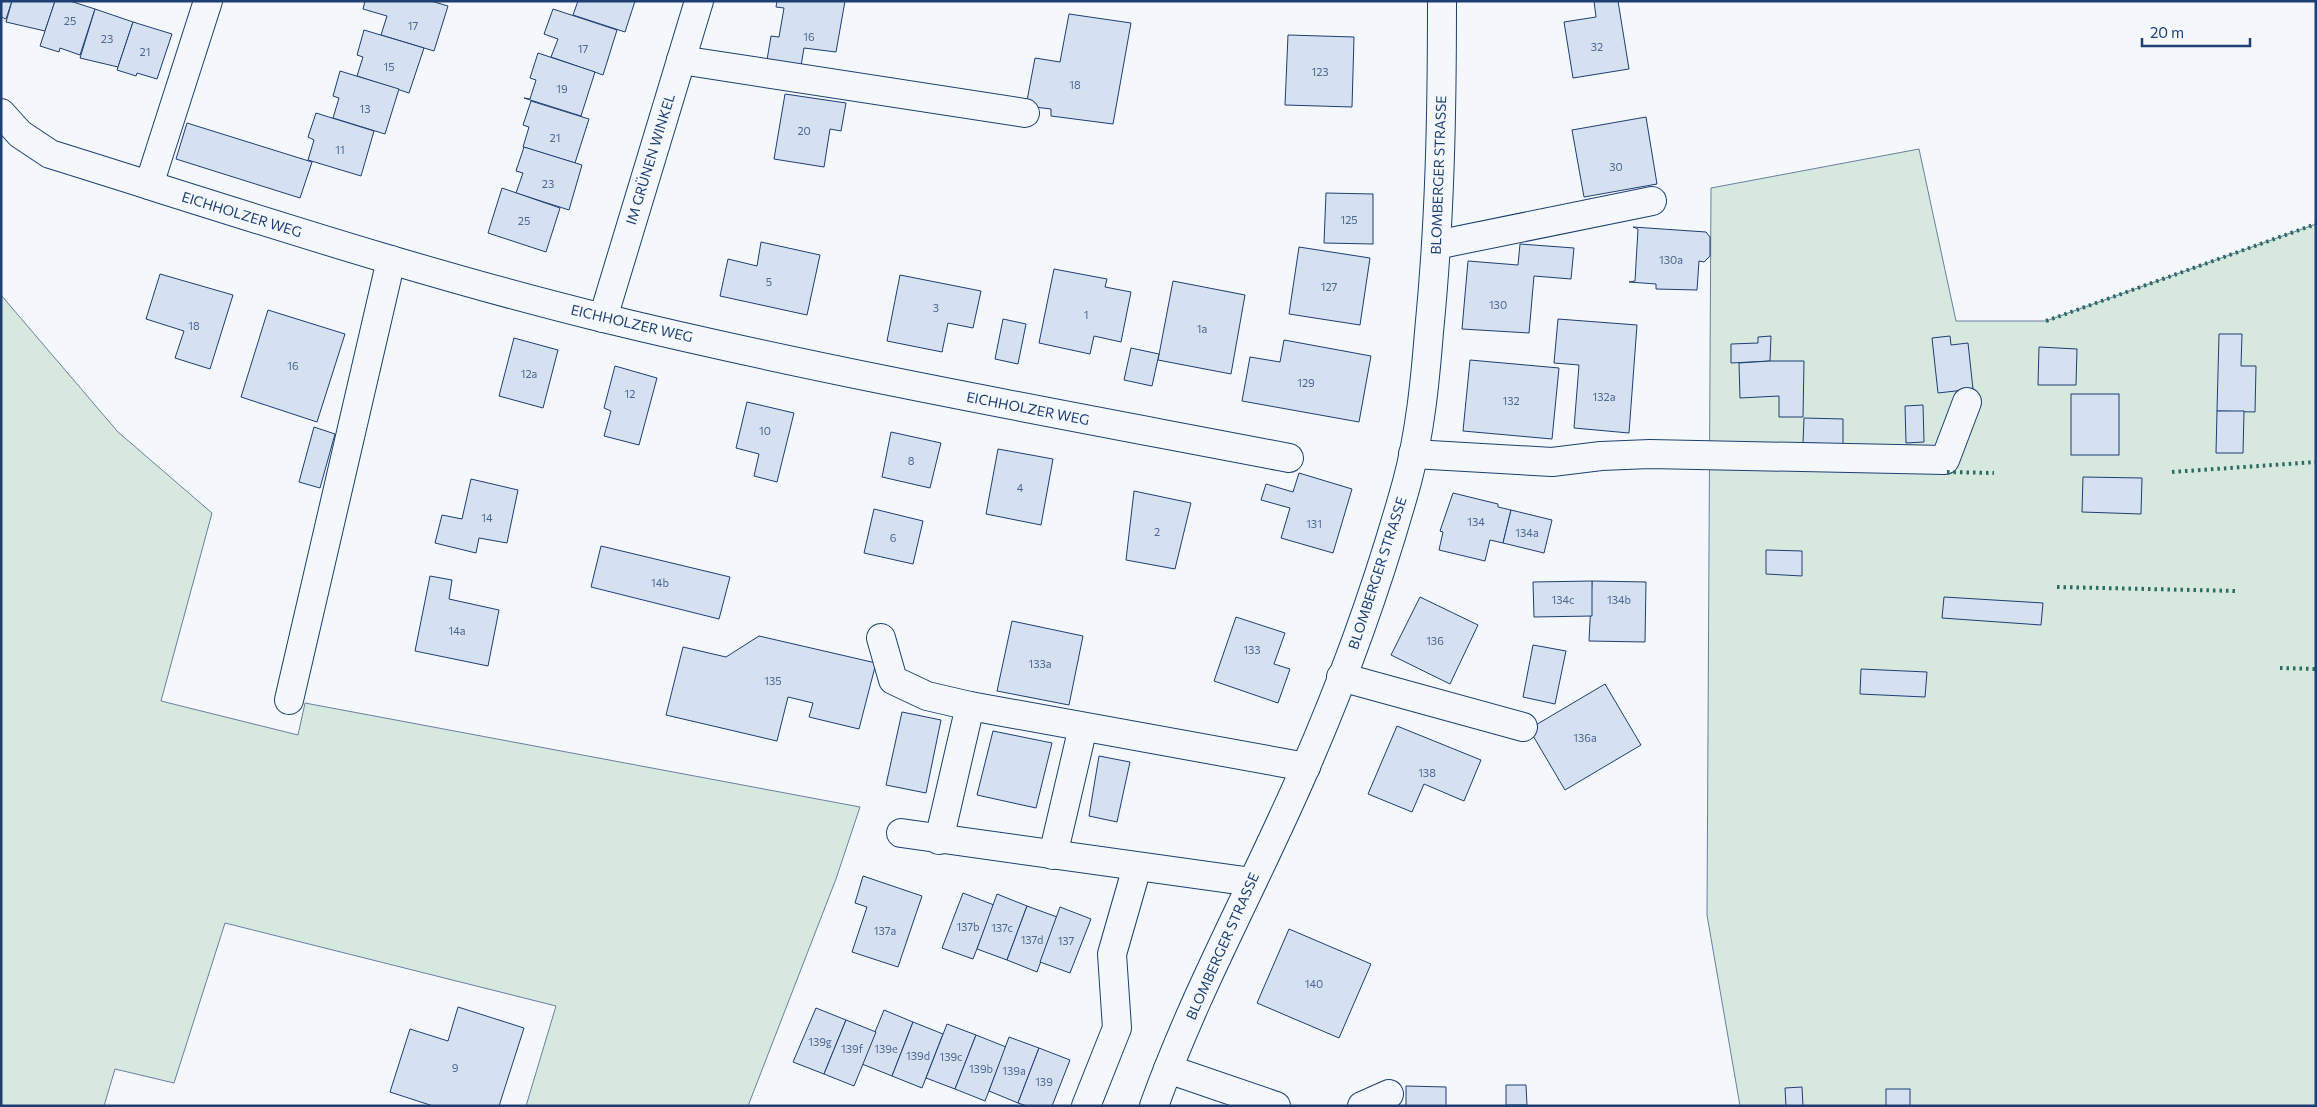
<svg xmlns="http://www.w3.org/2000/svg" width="2317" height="1107" font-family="Commissioner,sans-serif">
<rect width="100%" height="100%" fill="#f4f7fb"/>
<g fill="#d7e8df" stroke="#687fa3">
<path d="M1919,149L1956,321H2046L2316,224V1106H1740L1707,915L1711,188Z"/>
<path d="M1,295L118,432L212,513L161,701L298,735L305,703L860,807L836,879L748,1106H526L556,1006L225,923L174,1083L115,1069L104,1106H1Z"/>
</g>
<g fill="#d5e0f0" stroke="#1d3f73">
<path d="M1,1H12L6,19L1,17Z"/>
<path d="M12,1H55L45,31L6,22Z"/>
<path d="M55,1H70L95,9L80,55L60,48L59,52L40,46Z"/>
<path d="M365,1H431L448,6L434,51L381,35L387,16L363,9Z"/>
<path d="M578,1H635L625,32L573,15Z"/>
<path d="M777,1H845L836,52L804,48L800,72L766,66L771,36L779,37L784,8L776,7Z"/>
<path d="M1594,1H1618L1629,69L1573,78L1564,22L1596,17Z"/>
<path d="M95,9L133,22L118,67L80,58Z"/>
<path d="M553,9L617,30L603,75L551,57L558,39L544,34Z"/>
<path d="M1069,14L1131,23L1113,124L1051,116V109L1026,106L1035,58L1060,62Z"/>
<path d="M133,22L172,34L157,79L137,73L136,76L117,70Z"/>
<path d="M364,30L424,48L409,93L357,76L363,57L357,55Z"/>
<path d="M1288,35L1354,37L1352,107L1285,105Z"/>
<path d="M538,53L595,72L581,116L524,98L530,99L536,80L530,78Z"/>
<path d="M340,71L399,89L385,134L333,118L339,98L333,96Z"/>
<path d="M785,94L846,103L841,131L830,129L824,167L774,159Z"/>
<path d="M531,101L589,119L575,163L523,147L529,127L523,125Z"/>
<path d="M316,113L374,131L361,176L308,160L314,140L308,137Z"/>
<path d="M1646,117L1657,184L1584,197L1572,130Z"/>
<path d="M187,123L312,162L300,198L176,159Z"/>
<path d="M524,147L582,165L569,210L516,193L523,173L516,171Z"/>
<path d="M502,188L560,208L546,252L488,233Z"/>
<path d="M1326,193L1373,194V244L1324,243Z"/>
<path d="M1633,227L1706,232L1710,237V256L1704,262L1699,261L1697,290L1656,289V284L1629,282L1635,281L1638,229Z"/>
<path d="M761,242L820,255L807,315L720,296L728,259L757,266Z"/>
<path d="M1520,244L1574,248L1571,279L1534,276L1529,333L1462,329L1468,261L1518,265Z"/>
<path d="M1299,247L1370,258L1360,325L1289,314Z"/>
<path d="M1054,269L1107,279L1105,287L1131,292L1121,342L1094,336L1090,354L1039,343Z"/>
<path d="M160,274L233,295L210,369L175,358L184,331L146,319Z"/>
<path d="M900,275L981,291L973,328L948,323L942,352L887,341Z"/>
<path d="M1173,281L1245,295L1231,374L1158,360Z"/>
<path d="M268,310L345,334L317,422L241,397Z"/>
<path d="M1003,319L1026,324L1018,364L995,359Z"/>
<path d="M1558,319L1637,325L1629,433L1574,428L1579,365L1554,363Z"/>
<path d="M2219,334H2242L2241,366H2256L2255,412L2217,411Z"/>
<path d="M1771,336L1770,361L1731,363V344L1758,343V337Z"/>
<path d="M1950,336L1951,345L1968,343L1973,389L1938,393L1932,338Z"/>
<path d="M514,338L558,350L543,408L499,396Z"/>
<path d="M1284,340L1371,356L1359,422L1242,401L1250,357L1280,362Z"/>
<path d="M2039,347L2077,349L2076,385H2038Z"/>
<path d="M1131,348L1159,354L1152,386L1124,380Z"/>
<path d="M1470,360L1559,368L1552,439L1463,431Z"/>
<path d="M1770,361H1804L1803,417H1779V396L1740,398L1739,363Z"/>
<path d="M615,366L657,378L639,445L604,436L611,411L604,408Z"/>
<rect x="2071" y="394" width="48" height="61"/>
<path d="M747,402L794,413L777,482L754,476L759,454L736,448Z"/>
<path d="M1923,405L1924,442L1906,443L1905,406Z"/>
<path d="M2217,411H2244L2243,453H2216Z"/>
<path d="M1804,418L1843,419V444L1803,443Z"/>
<path d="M314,427L335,434L320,488L299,482Z"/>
<path d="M891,432L941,443L930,488L882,477Z"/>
<path d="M998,449L1053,459L1041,525L986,514Z"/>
<path d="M1299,473L1352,489L1333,553L1281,538L1290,508L1261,500L1266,484L1293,492Z"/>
<path d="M2083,477L2142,478L2141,514L2082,512Z"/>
<path d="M471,479L518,490L507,543L479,538L476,553L435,543L442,515L462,519Z"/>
<path d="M1134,491L1191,503L1175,569L1126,560Z"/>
<path d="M1453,493L1498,504V507L1511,510L1503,543L1490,540L1485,561L1439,550L1443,532L1440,531Z"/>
<path d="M874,509L923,521L913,564L864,553Z"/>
<path d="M1511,510L1552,520L1544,553L1503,543Z"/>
<path d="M601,546L730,577L719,619L591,587Z"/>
<path d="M1766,550L1802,551V576L1766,574Z"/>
<path d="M430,576L452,580L449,599L499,610L488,666L415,651Z"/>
<path d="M1592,581L1646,582L1645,642L1589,641Z"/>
<path d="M1592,581V616L1534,617L1533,582Z"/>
<path d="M1420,597L1478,625L1450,684L1391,655Z"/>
<path d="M1944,597L2043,603L2041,625L1942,618Z"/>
<path d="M1236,617L1285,633L1274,664L1290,669L1278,703L1214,681Z"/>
<path d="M1012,621L1083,636L1069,705L997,691Z"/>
<path d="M759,636L876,663L859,729L809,717L813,703L788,697L777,741L666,715L683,647L726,657Z"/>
<path d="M1533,645L1566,651L1555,704L1523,697Z"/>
<path d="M1861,669L1927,672L1925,697L1860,694Z"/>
<path d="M1605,684L1641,745L1565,790L1529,729Z"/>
<path d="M902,712L941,720L926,793L886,785Z"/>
<path d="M1397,726L1481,760L1464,801L1424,784L1412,812L1368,794Z"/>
<path d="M993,731L1052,743L1036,808L977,795Z"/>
<path d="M1099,756L1130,762L1117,822L1089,816Z"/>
<path d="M863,876L922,896L898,967L852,952L867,907L855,903Z"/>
<path d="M963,893L994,905L973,959L942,948Z"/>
<path d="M997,894L1027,906L1007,960L977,949Z"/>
<path d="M1027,906L1057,917L1037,972L1007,960Z"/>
<path d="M1060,907L1091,919L1070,973L1040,962Z"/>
<path d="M1289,929L1371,964L1339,1038L1257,1003Z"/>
<path d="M458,1007L524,1028L499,1106H433L390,1092L410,1029L448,1041Z"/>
<path d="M816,1008L846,1020L824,1074L793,1062Z"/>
<path d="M884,1010L913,1022L892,1076L862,1064Z"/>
<path d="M846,1020L876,1032L854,1086L824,1074Z"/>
<path d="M913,1022L943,1034L922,1088L892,1076Z"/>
<path d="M947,1024L976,1035L955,1089L926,1078Z"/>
<path d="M976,1035L1006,1047L985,1101L955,1089Z"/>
<path d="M1009,1037L1039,1048L1018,1103L989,1091Z"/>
<path d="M1039,1048L1070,1060L1052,1106H1027L1018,1103Z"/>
<path d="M1506,1085H1526L1527,1105H1506Z"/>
<path d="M1406,1086L1446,1087V1106H1406Z"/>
<path d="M1802,1087L1803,1106H1786L1785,1088Z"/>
<rect x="1886" y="1089" width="24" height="17"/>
</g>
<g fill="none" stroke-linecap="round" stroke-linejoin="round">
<g stroke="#1d3f73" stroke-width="30">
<g id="minor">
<path d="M681,60L1025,113"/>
<path d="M1,113L20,134L50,154C233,211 416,272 603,318C830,373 1060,414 1289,458"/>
<path d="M149,185L208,1"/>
<path d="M1436,245L1652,201"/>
<path d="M603,318L699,1"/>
<path d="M1413,454L1552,462L1601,456L1650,454L1945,460L1967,402"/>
<path d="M881,638L893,680L927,696L970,706L1306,767"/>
<path d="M1341,677L1523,727"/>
<path d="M289,700L391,260"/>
<path d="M901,833L1252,882"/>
<path d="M939,840L970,706"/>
<path d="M1053,855L1083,727"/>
<path d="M1168,1069L1276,1106"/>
<path d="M1086,1106L1117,1028L1112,954L1137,867"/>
<path d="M1154,1106C1196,989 1257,880 1306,766C1346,674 1380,579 1407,482C1420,433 1425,382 1429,332C1440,222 1442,112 1442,1"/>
<path d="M1362,1106L1389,1094"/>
</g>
</g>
<use href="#minor" stroke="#f4f7fb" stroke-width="28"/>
<g stroke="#2c6c60" stroke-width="4" stroke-dasharray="2.5 4" stroke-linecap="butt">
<path d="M2046,321L2316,224"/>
<path d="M1947,472L1994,473"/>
<path d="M2172,472L2316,462"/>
<path d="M2057,587L2238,591"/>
<path d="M2280,668L2316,669"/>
</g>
</g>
<g text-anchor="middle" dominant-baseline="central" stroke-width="4" stroke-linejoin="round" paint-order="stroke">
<g font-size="11" fill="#4b6792">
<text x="70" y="20">25</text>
<text x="413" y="25">17</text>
<text x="809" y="36">16</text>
<text x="107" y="38">23</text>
<text x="1597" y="46">32</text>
<text x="583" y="48">17</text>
<text x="145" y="51">21</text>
<text x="389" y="66">15</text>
<text x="1320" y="71">123</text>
<text x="1075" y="84">18</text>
<text x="562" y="88">19</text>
<text x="365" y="108">13</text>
<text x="804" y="130">20</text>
<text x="555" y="137">21</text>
<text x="340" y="149">11</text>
<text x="1616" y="166">30</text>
<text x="548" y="183">23</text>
<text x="1349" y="219">125</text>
<text x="524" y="220">25</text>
<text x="1671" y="259">130a</text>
<text x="769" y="281">5</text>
<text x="1329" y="286">127</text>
<text x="1498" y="304">130</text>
<text x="936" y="307">3</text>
<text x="1086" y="314">1</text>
<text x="194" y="325">18</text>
<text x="1202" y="328">1a</text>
<text x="293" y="365">16</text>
<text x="529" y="373">12a</text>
<text x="1306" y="382">129</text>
<text x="630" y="393">12</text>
<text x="1604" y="396">132a</text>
<text x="1511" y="400">132</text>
<text x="765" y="430">10</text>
<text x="911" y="460">8</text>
<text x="1020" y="487">4</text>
<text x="487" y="517">14</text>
<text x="1476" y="521">134</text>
<text x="1314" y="523">131</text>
<text x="1157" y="531">2</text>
<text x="1527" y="532">134a</text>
<text x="893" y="537">6</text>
<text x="660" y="582">14b</text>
<text x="1563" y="599">134c</text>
<text x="1619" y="599">134b</text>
<text x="457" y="630">14a</text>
<text x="1435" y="640">136</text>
<text x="1252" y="649">133</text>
<text x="1040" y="663">133a</text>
<text x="773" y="680">135</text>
<text x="1585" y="737">136a</text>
<text x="1427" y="772">138</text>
<text x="968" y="926">137b</text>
<text x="1002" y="927">137c</text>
<text x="885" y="930">137a</text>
<text x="1032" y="939">137d</text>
<text x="1066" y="940">137</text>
<text x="1314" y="983">140</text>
<text x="820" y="1041">139g</text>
<text x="852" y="1048">139f</text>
<text x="886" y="1048">139e</text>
<text x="918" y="1055">139d</text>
<text x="951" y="1056">139c</text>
<text x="455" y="1067">9</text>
<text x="981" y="1068">139b</text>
<text x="1014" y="1070">139a</text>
<text x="1044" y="1081">139</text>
</g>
<g font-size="14" fill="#1d3f73" stroke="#f4f7fb">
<text transform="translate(650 159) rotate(-73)">IM GRÜNEN WINKEL</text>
<text transform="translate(1438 175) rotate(-88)">BLOMBERGER STRASSE</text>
<text transform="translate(242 214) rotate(17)">EICHHOLZER WEG</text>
<text transform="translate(632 323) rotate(13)">EICHHOLZER WEG</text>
<text transform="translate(1028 408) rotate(11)">EICHHOLZER WEG</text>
<text transform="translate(1377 573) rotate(-72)">BLOMBERGER STRASSE</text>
<text transform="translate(1222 946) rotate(-66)">BLOMBERGER STRASSE</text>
</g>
</g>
<rect width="2317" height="1107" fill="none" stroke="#1d3f73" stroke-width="5"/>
<path d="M2142 38v8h108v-8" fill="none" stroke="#1d3f73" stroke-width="2.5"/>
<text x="2150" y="38" font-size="15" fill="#1d3f73" stroke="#f4f7fb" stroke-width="4" paint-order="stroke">20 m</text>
</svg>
